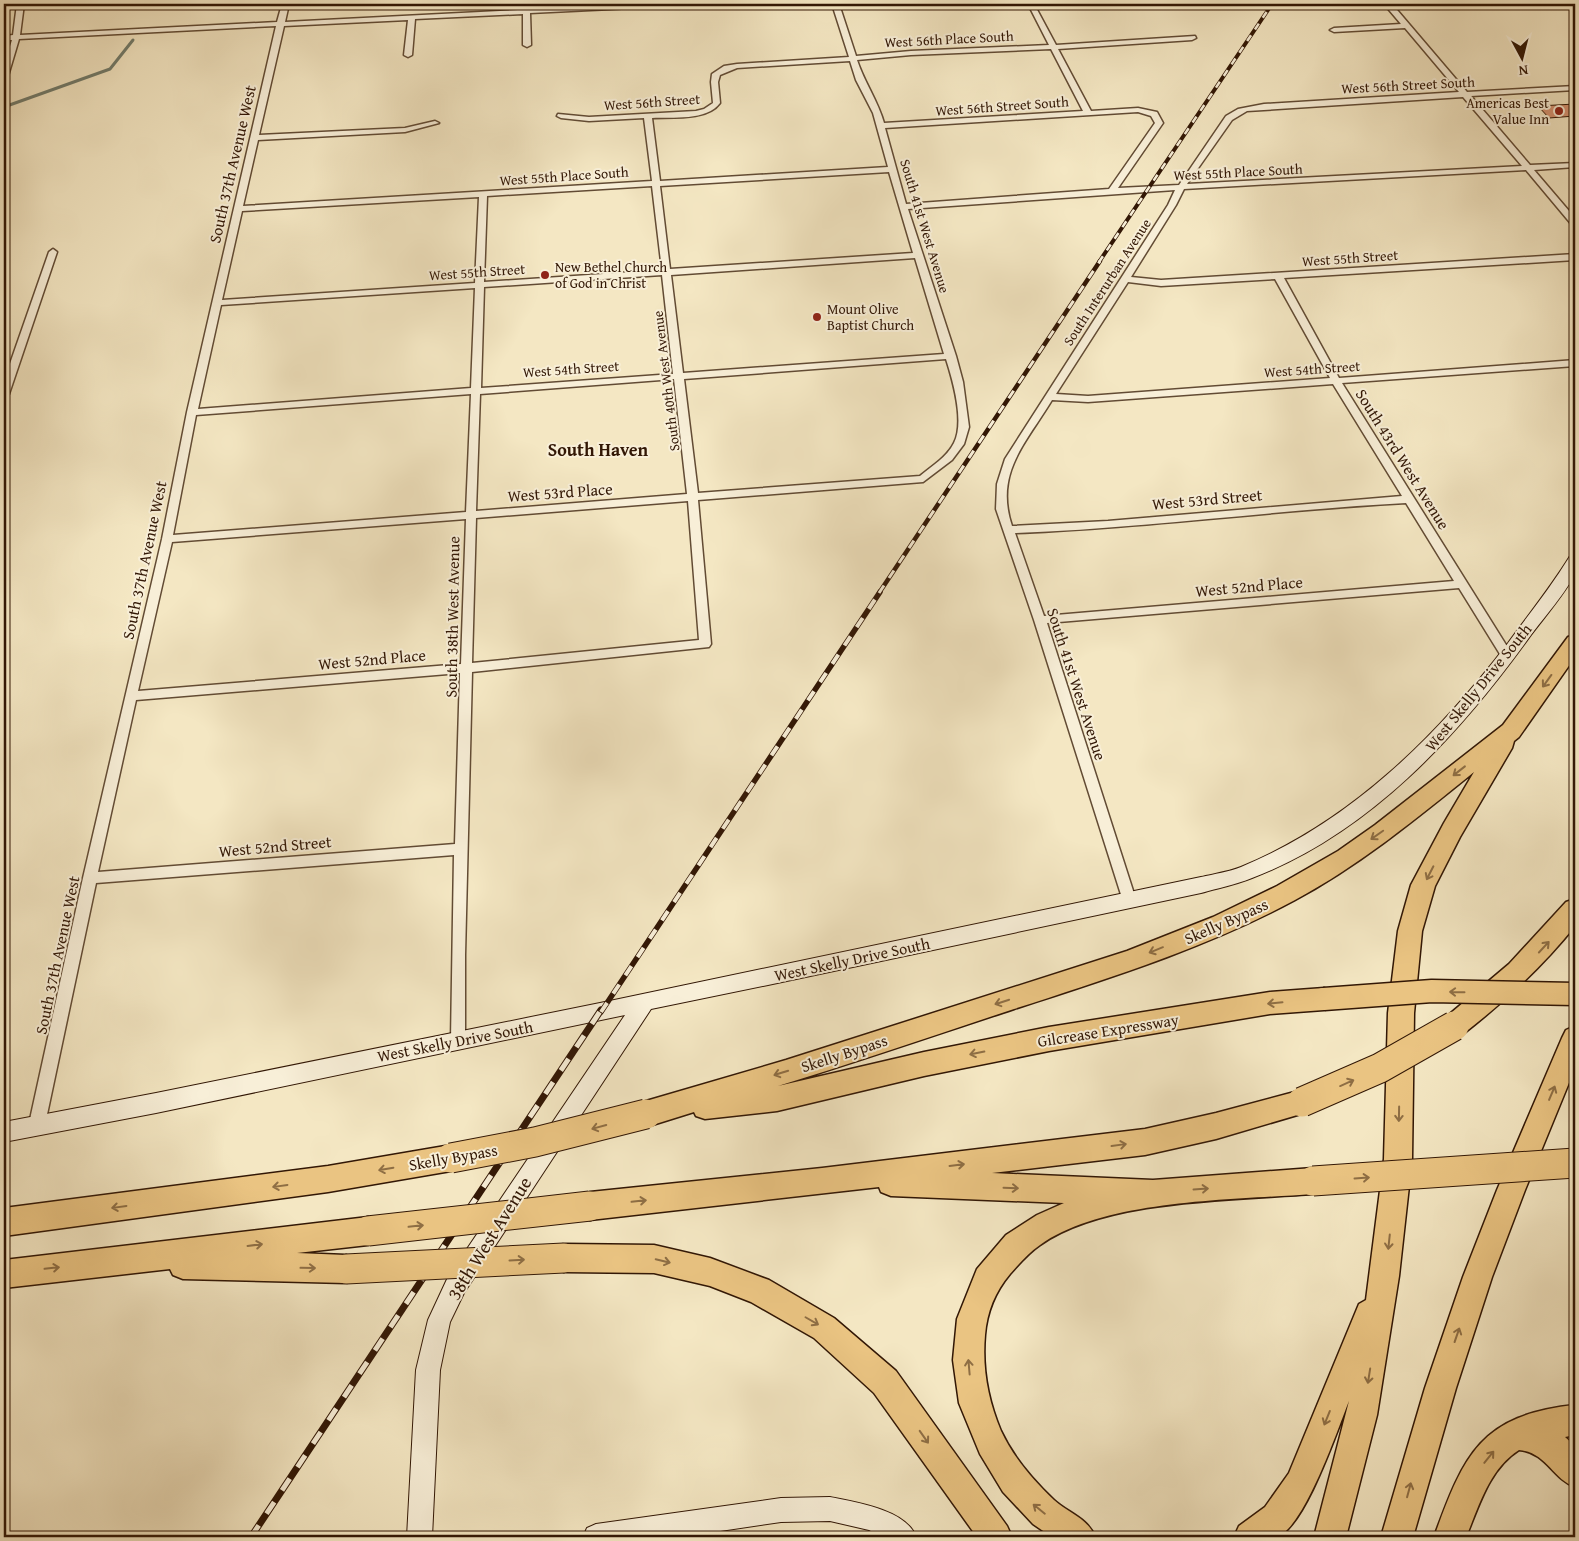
<svg xmlns="http://www.w3.org/2000/svg" width="1579" height="1541" font-family="'Gentium Book Plus',serif">
<rect width="100%" height="100%" fill="#f4e7c3"/>
<filter id="stains"><feTurbulence type="fractalNoise" baseFrequency=".004" numOctaves="4"/><feColorMatrix values="0 0 0 0 .2 0 0 0 0 .09 0 0 0 0 .02 0 0 0 .5 -.17"/></filter>
<radialGradient id="worn" r=".72"><stop offset=".6" stop-color="#630" stop-opacity="0"/><stop offset="1" stop-color="#630" stop-opacity=".3"/></radialGradient>
<g fill="none" stroke-linecap="round" stroke-linejoin="round">
<path stroke="#727c6c" stroke-width="3" d="M4,107L110,69L133,40"/>
</g>
<path fill="#d69372" stroke="#321705" d="M1575,104V116L1549,118L1538,106Z"/>
<g fill="none" stroke-linecap="round" stroke-linejoin="round">
<g stroke="#624b34" stroke-width="3">
<g id="street">
<path d="M17,4H24L20,35L277,22L282,4H289L285,22L636,4H677L673,6L530,13L531,45L527,47L523,45V14L415,19L412,55L408,57L404,55L408,20L284,26L259,135L405,128L435,121L439,123L405,132L258,140L243,206L652,181L644,118L589,121L561,118L557,116L558,114L589,117L696,111L704,109L713,103L711,82L712,74L724,66L737,64L849,57L832,4H839L856,56L911,51L1049,45L1028,4H1034L1056,45L1195,36L1196,38L1192,40L1058,49L1091,111L1138,108L1157,112L1163,123L1118,188L1179,185L1226,116L1238,109L1264,104L1459,92L1405,28L1334,32L1330,30L1334,28L1401,24L1384,4H1392L1467,92L1575,86V90L1471,96L1530,165L1575,163V167L1534,170L1575,218V226L1572,225L1526,170L1184,189L1176,205L1131,277L1161,280L1575,254V260L1284,278L1339,378L1575,360V366L1342,383L1513,656L1511,659H1503L1459,588L1047,623L1136,900L1134,904L1129,906L1124,904L1034,620L996,509L997,484L1005,459L1168,205L1175,190L908,209L956,356L963,382L969,427L964,444L952,460L923,482L698,500L711,644L709,647L472,672L465,955V1040L463,1045L458,1046L453,1045L451,1040L454,855L96,883L45,1124L42,1129L37,1131L32,1129L29,1124L83,878L162,539L187,412L276,26L19,39L8,76L4,78V65L12,40H4V36L13,35ZM1051,49L1083,111L884,123C878,101 864,82 857,60L911,55ZM850,61L856,80L873,113L888,167L660,181L652,118C672,117 707,121 720,103L718,82L720,75L737,68ZM1463,97L1522,166L1187,184L1232,120L1247,111ZM1138,112L1151,116L1155,123L1109,189L906,204L885,128ZM889,172L913,253L670,269L660,186ZM652,186L662,270L484,282L487,196ZM479,197L475,283L222,300L242,211ZM915,258L944,354L683,373L671,275ZM662,275L673,374L481,388L484,287ZM1275,279L1330,378L1088,396L1056,394L1128,282L1161,286ZM475,288L471,388L198,409L221,305ZM946,359C953,381 965,422 954,443C947,457 932,466 920,476L698,493L684,379ZM674,379L687,494L476,511L480,394ZM1333,384L1402,496L1108,521L1012,526C994,473 1026,443 1052,400L1088,402ZM471,394L466,512L173,535L196,415ZM688,501L699,640L472,663L476,518ZM1406,503L1454,581L1044,616L1015,533C1146,528 1276,510 1406,503ZM466,519L461,664L138,691L172,542ZM460,673L455,844L98,872L136,700Z"/>
<path d="M53,249L57,252L9,394L4,397V381L49,252Z"/>
</g>
</g>
<g stroke="#321705" stroke-width="2">
<g id="secondary">
<path d="M1575,555C1575,560 1577,568 1575,573C1569,589 1542,620 1531,635C1459,735 1370,833 1252,878C1235,885 1218,888 1201,893L768,985L651,1009L464,1293L450,1322L440,1370L432,1537H407L416,1370L428,1320L448,1277L625,1015L156,1113L4,1142V1122L156,1093L600,1003L1201,877C1214,874 1229,872 1241,867C1352,821 1437,736 1508,643C1529,614 1551,587 1570,556Z"/>
<path d="M830,1497C856,1502 907,1510 916,1537H882L869,1530L830,1521L781,1522L680,1537H583L587,1528L596,1524L781,1498Z"/>
</g>
</g>
<g stroke="#321705" stroke-width="3">
<g id="highway">
<path d="M1575,635V657L1519,737L1514,741L1512,748L1460,837L1435,886L1422,931L1414,1013L1412,1159L1399,1276L1377,1415L1346,1537H1314L1349,1401C1338,1428 1304,1530 1276,1537C1266,1540 1244,1538 1234,1537L1239,1526L1265,1507L1289,1473L1359,1304L1366,1300L1384,1159L1388,1013L1398,931L1411,885L1444,823L1474,772C1417,818 1360,865 1295,900C1206,948 1109,978 1014,1009C935,1035 857,1062 778,1086L924,1052L1049,1027L1270,992L1324,988L1333,991L1337,999L1333,1007L1324,1010L1270,1014L1049,1051L924,1076L777,1111L705,1119L696,1116L694,1112L646,1127L636,1123L633,1114L636,1105L646,1101L786,1060L1127,951L1213,917L1277,886L1338,851L1375,825L1503,725L1568,637Z"/>
<path d="M1575,899V926C1542,967 1504,1002 1463,1034L1454,1037L1445,1034L1441,1026L1445,1018L1509,964L1566,902Z"/>
<path d="M1575,1026V1068L1525,1190L1492,1277L1456,1388L1413,1537H1381L1425,1388L1463,1277L1497,1190L1562,1038L1566,1030Z"/>
<path d="M1302,1090L1311,1093L1315,1102L1311,1111L1216,1139L1145,1155L992,1173L1153,1180L1313,1168L1323,1172L1327,1181L1323,1190L1313,1194C1235,1200 1104,1199 1040,1245C1028,1253 1020,1263 1010,1274C995,1292 987,1311 985,1335C982,1369 988,1400 1001,1431C1013,1457 1034,1481 1054,1500C1068,1513 1088,1518 1095,1537H1052L1033,1524L1003,1492L980,1454L959,1403L953,1360L957,1319L977,1269L1006,1235L1037,1215L1064,1203L891,1196L881,1192L879,1187L590,1220L580,1216L576,1206L580,1196L590,1192L822,1168L1145,1129L1216,1113Z"/>
<path d="M451,1145L461,1149L465,1158L461,1167L451,1171L328,1192L4,1236V1208L328,1166Z"/>
<path d="M368,1217L378,1221L382,1231L378,1241L368,1245L297,1253L346,1255L356,1259L360,1269L356,1279L346,1283L183,1279L173,1275L170,1269L4,1288V1260Z"/>
<path d="M564,1244L654,1245L710,1258L769,1280L834,1318L896,1371L1007,1526L1012,1537H977L874,1393L814,1338L751,1302L710,1286L654,1273L564,1272L554,1268L550,1258L554,1248Z"/>
<path d="M1575,1405V1435L1565,1437L1575,1446V1487C1553,1479 1546,1452 1519,1450C1489,1469 1479,1506 1466,1537H1434C1464,1454 1481,1415 1575,1405Z"/>
</g>
</g>
<use href="#street" fill="#f8efd8" fill-rule="evenodd"/>
<use href="#secondary" fill="#f8efd8" fill-rule="evenodd"/>
<use href="#highway" fill="#eac482" fill-rule="evenodd"/>
<g stroke="#321705" stroke-width="4">
<path id="rail-far3" d="M1099,262L1272,4"/>
</g>
<g stroke="#321705" stroke-width="4.5">
<path id="rail-far2" d="M879,593L1100,261"/>
</g>
<g stroke="#321705" stroke-width="5.5">
<path id="rail-far1" d="M601,1012L880,592"/>
</g>
<g stroke="#321705" stroke-width="7">
<path id="rail" d="M251,1537L601,1010"/>
</g>
<use href="#rail-far3" stroke="#f8efd8" stroke-width="2.5" stroke-dasharray="7" stroke-linecap="butt"/>
<use href="#rail-far2" stroke="#f8efd8" stroke-width="3" stroke-dasharray="9" stroke-linecap="butt"/>
<use href="#rail-far1" stroke="#f8efd8" stroke-width="4" stroke-dasharray="11" stroke-linecap="butt"/>
<use href="#rail" stroke="#f8efd8" stroke-width="5" stroke-dasharray="14" stroke-linecap="butt"/>
<g stroke="#321705" stroke-width="25" stroke-linecap="butt">
<path id="highway-bridge-far1" d="M1324,999L1432,991L1575,994"/>
</g>
<g stroke="#321705" stroke-width="31" stroke-linecap="butt">
<g id="highway-bridge">
<path d="M1302,1102L1380,1068L1454,1026"/>
<path d="M451,1158L535,1142L646,1114"/>
<path d="M1313,1181L1575,1163"/>
<path d="M368,1231L590,1206"/>
<path d="M346,1269L564,1258"/>
</g>
</g>
<use href="#highway-bridge-far1" stroke="#eac482" stroke-width="22"/>
<use href="#highway-bridge" stroke="#eac482" stroke-width="29"/>
</g>
<defs><path id="oneway-shaft" d="M-6 0H5M1.5-3L5.5 0L1.5 3" fill="none" stroke-width="1.6" stroke-linecap="round" stroke-linejoin="round" transform="scale(1.25)"/></defs>
<g stroke="#8e6e44">
<use href="#oneway-shaft" transform="translate(1547 681) rotate(126)"/>
<use href="#oneway-shaft" transform="translate(1459 771) rotate(142)"/>
<use href="#oneway-shaft" transform="translate(1377 835) rotate(145)"/>
<use href="#oneway-shaft" transform="translate(1430 873) rotate(117)"/>
<use href="#oneway-shaft" transform="translate(1544 947) rotate(-47)"/>
<use href="#oneway-shaft" transform="translate(1156 950) rotate(158)"/>
<use href="#oneway-shaft" transform="translate(1457 992) rotate(-179)"/>
<use href="#oneway-shaft" transform="translate(1002 1002) rotate(162)"/>
<use href="#oneway-shaft" transform="translate(1275 1003) rotate(174)"/>
<use href="#oneway-shaft" transform="translate(977 1053) rotate(169)"/>
<use href="#oneway-shaft" transform="translate(781 1073) rotate(163)"/>
<use href="#oneway-shaft" transform="translate(1347 1083) rotate(-24)"/>
<use href="#oneway-shaft" transform="translate(1552 1093) rotate(-67)"/>
<use href="#oneway-shaft" transform="translate(1399 1114) rotate(91)"/>
<use href="#oneway-shaft" transform="translate(599 1127) rotate(165)"/>
<use href="#oneway-shaft" transform="translate(1119 1145) rotate(-8)"/>
<use href="#oneway-shaft" transform="translate(957 1165) rotate(-7)"/>
<use href="#oneway-shaft" transform="translate(386 1169) rotate(170)"/>
<use href="#oneway-shaft" transform="translate(1362 1178) rotate(-4)"/>
<use href="#oneway-shaft" transform="translate(280 1186) rotate(172)"/>
<use href="#oneway-shaft" transform="translate(1011 1188) rotate(2)"/>
<use href="#oneway-shaft" transform="translate(1201 1189) rotate(-4)"/>
<use href="#oneway-shaft" transform="translate(639 1201) rotate(-6)"/>
<use href="#oneway-shaft" transform="translate(119 1207) rotate(172)"/>
<use href="#oneway-shaft" transform="translate(416 1226) rotate(-6)"/>
<use href="#oneway-shaft" transform="translate(1389 1242) rotate(96)"/>
<use href="#oneway-shaft" transform="translate(255 1245) rotate(-7)"/>
<use href="#oneway-shaft" transform="translate(517 1260) rotate(-3)"/>
<use href="#oneway-shaft" transform="translate(663 1261) rotate(13)"/>
<use href="#oneway-shaft" transform="translate(52 1268) rotate(-6)"/>
<use href="#oneway-shaft" transform="translate(308 1268) rotate(1)"/>
<use href="#oneway-shaft" transform="translate(812 1321) rotate(30)"/>
<use href="#oneway-shaft" transform="translate(1457 1335) rotate(-71)"/>
<use href="#oneway-shaft" transform="translate(969 1367) rotate(-95)"/>
<use href="#oneway-shaft" transform="translate(1369 1376) rotate(99)"/>
<use href="#oneway-shaft" transform="translate(1327 1418) rotate(112)"/>
<use href="#oneway-shaft" transform="translate(924 1437) rotate(55)"/>
<use href="#oneway-shaft" transform="translate(1489 1457) rotate(-51)"/>
<use href="#oneway-shaft" transform="translate(1409 1490) rotate(-75)"/>
<use href="#oneway-shaft" transform="translate(1039 1509) rotate(-141)"/>
</g>
<g fill="#8f2418" stroke="#f8efd8" stroke-width="2">
<circle cx="1559" cy="111" r="5"/>
<circle cx="545" cy="275" r="5"/>
<circle cx="817" cy="317" r="5"/>
</g>
<g text-anchor="middle" dominant-baseline="central" stroke-width="4" stroke-linejoin="round" paint-order="stroke">
<g font-size="14" fill="#321705" stroke="#f8efd8">
<text transform="translate(949 39) rotate(-3)">West 56th Place South</text>
<text transform="translate(1408 85) rotate(-3)">West 56th Street South</text>
<text transform="translate(652 102) rotate(-4)">West 56th Street</text>
<text transform="translate(1002 106) rotate(-4)">West 56th Street South</text>
<text transform="translate(1238 172) rotate(-3)">West 55th Place South</text>
<text transform="translate(564 176) rotate(-4)">West 55th Place South</text>
<text transform="translate(925 226) rotate(73)">South 41st West Avenue</text>
<text transform="translate(1350 258) rotate(-4)">West 55th Street</text>
<text transform="translate(477 272) rotate(-4)">West 55th Street</text>
<text transform="translate(1107 282) rotate(-57)">South Interurban Avenue</text>
<text transform="translate(571 369) rotate(-4)">West 54th Street</text>
<text transform="translate(1312 369) rotate(-4)">West 54th Street</text>
<text transform="translate(666 381) rotate(-97)">South 40th West Avenue</text>
</g>
<g font-size="14" fill="#321705" stroke="#f8efd8" text-anchor="start">
<text x="1549" y="103" text-anchor="end">Americas Best<tspan x="1549" dy="16">Value Inn</tspan></text>
<text x="555" y="267">New Bethel Church<tspan x="555" dy="16">of God in Christ</tspan></text>
<text x="827" y="309">Mount Olive<tspan x="827" dy="16">Baptist Church</tspan></text>
</g>
<g font-size="16" fill="#321705" stroke="#f8efd8">
<text transform="translate(232 164) rotate(-77)">South 37th Avenue West</text>
<text transform="translate(1403 459) rotate(58)">South 43rd West Avenue</text>
<text transform="translate(560 492) rotate(-4)">West 53rd Place</text>
<text transform="translate(1207 499) rotate(-5)">West 53rd Street</text>
<text transform="translate(144 560) rotate(-78)">South 37th Avenue West</text>
<text transform="translate(1249 586) rotate(-5)">West 52nd Place</text>
<text transform="translate(452 617) rotate(-89)">South 38th West Avenue</text>
<text transform="translate(372 659) rotate(-5)">West 52nd Place</text>
<text transform="translate(1077 684) rotate(72)">South 41st West Avenue</text>
<text transform="translate(1478 687) rotate(-51)">West Skelly Drive South</text>
<text transform="translate(275 846) rotate(-5)">West 52nd Street</text>
<text transform="translate(1226 921) rotate(-24)">Skelly Bypass</text>
<text transform="translate(57 955) rotate(-78)">South 37th Avenue West</text>
<text transform="translate(852 959) rotate(-12)">West Skelly Drive South</text>
<text transform="translate(1108 1030) rotate(-9)">Gilcrease Expressway</text>
<text transform="translate(455 1041) rotate(-11)">West Skelly Drive South</text>
<text transform="translate(844 1053) rotate(-18)">Skelly Bypass</text>
<text transform="translate(453 1157) rotate(-10)">Skelly Bypass</text>
</g>
<g font-size="18" font-weight="bold" fill="#321705" stroke="#f8efd8">
<text x="598" y="449">South Haven</text>
</g>
<g font-size="19" fill="#321705" stroke="#f8efd8">
<text transform="translate(489 1238) rotate(-58)">38th West Avenue</text>
</g>
</g>
<rect width="1579" height="1541" fill="none" stroke="#f4e7c3" stroke-width="20"/>
<rect x="5" y="5" width="1569" height="1531" fill="none" stroke="#321705" stroke-width="2.5"/>
<rect x="10" y="10" width="1559" height="1521" fill="none" stroke="#321705"/>
<g transform="translate(1522 58) rotate(173)" stroke="#f8efd8" stroke-width="4" paint-order="stroke">
<path d="M0-4L9 19L0 12L-9 19Z" fill="#321705"/>
<text y="-8" font-size="14" font-weight="bold" text-anchor="middle" fill="#321705">N</text>
</g>
<rect width="100%" height="100%" filter="url(#stains)"/>
<rect width="100%" height="100%" fill="url(#worn)"/>
</svg>
